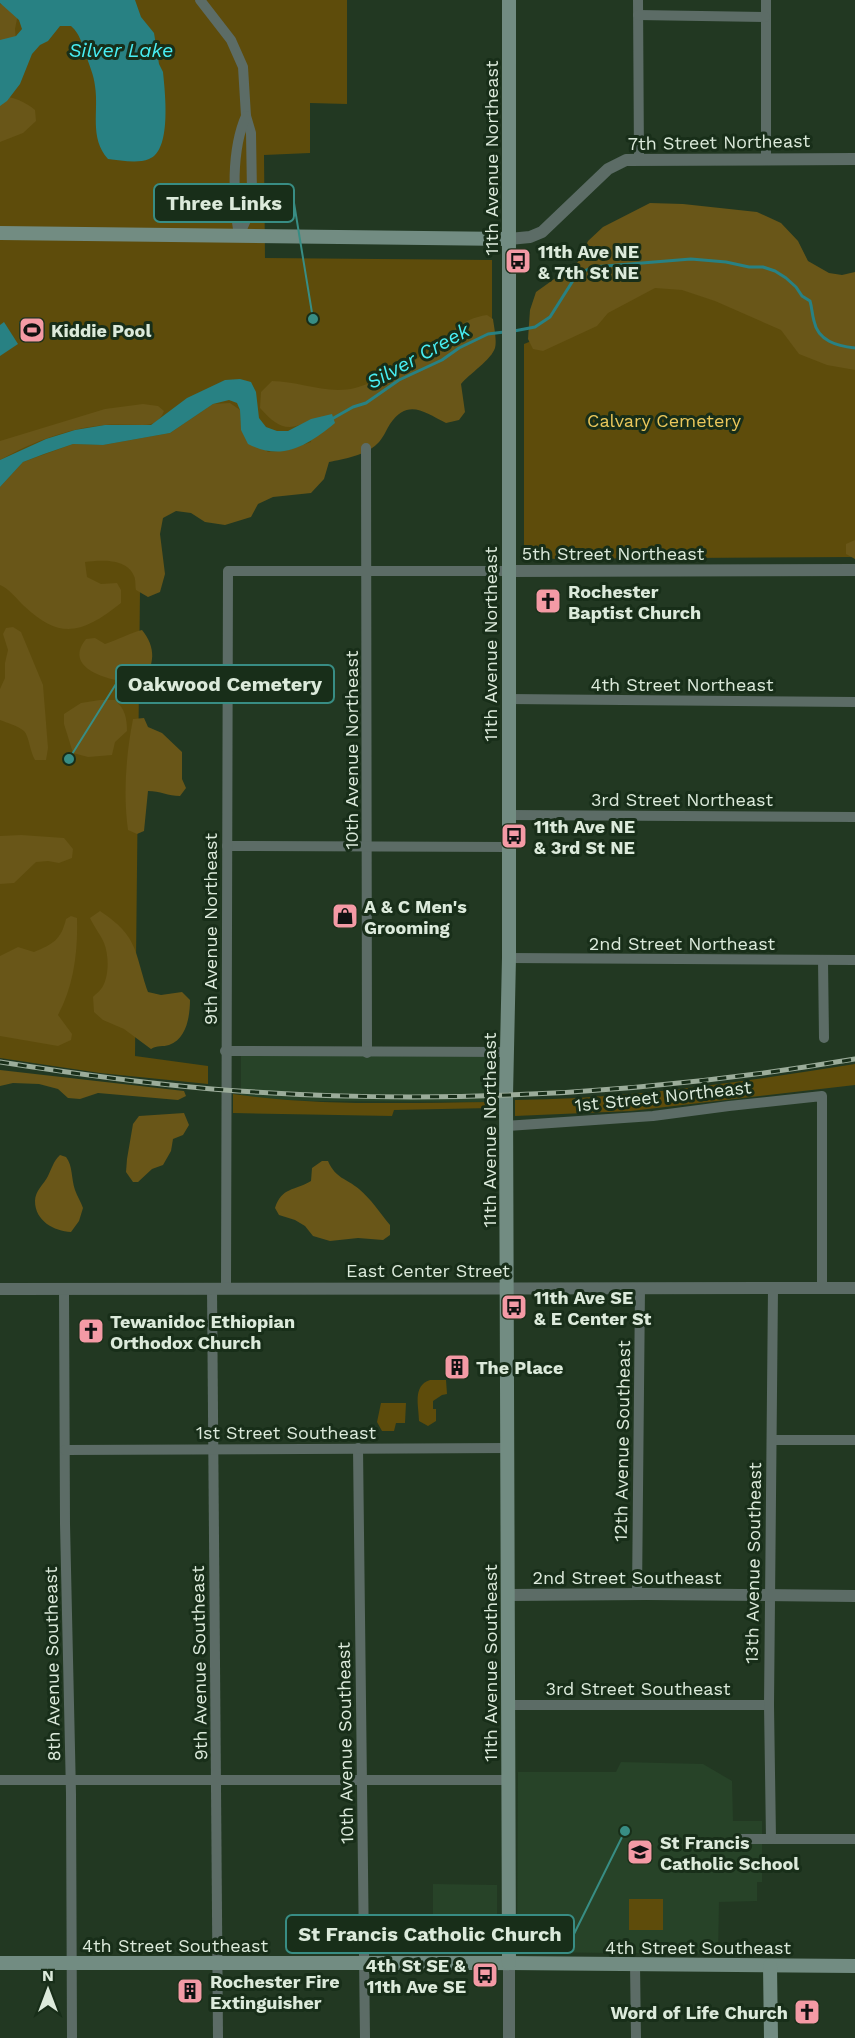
<svg xmlns="http://www.w3.org/2000/svg" width="855" height="2038" font-family="'Work Sans',sans-serif">
<rect width="100%" height="100%" fill="#223822"/>
<g fill="#274328">
<path d="M241,1055L491,1057V1102L313,1101L266,1099L241,1095Z"/>
<path d="M621,1762L703,1764L732,1781L733,1821H762V1882H757V1901L719,1902L718,1954L517,1952L518,1772H616Z"/>
<path d="M433,1884L497,1885V1951H433Z"/>
</g>
<g fill="#5e4c0b">
<path d="M0,0H347V104L310,103V153L264,155L265,258L492,260V354L269,466L141,498L135,1056L208,1066V1084L100,1073L0,1058Z"/>
<path d="M683,280L855,358V557L524,559V344L554,332L597,295Z"/>
<path d="M855,1064V1085L631,1111L515,1116V1100C629,1099 743,1082 855,1064Z"/>
<path d="M233,1094C318,1106 406,1103 491,1102V1108L394,1110L392,1116L233,1113Z"/>
<path d="M430,1380H446L447,1394L442,1395L433,1401V1409H436V1421L428,1426L419,1421C419,1406 412,1386 430,1380Z"/>
<path d="M381,1403H406L405,1423H396L394,1431H382L377,1422Z"/>
<rect x="629" y="1899" width="34" height="31"/>
</g>
<g fill="#695618">
<path d="M0,4L10,6L18,14L15,29L16,39L0,51Z"/>
<path d="M0,96C14,97 24,101 35,110L36,121L23,133L0,142Z"/>
<path d="M650,203L683,204L757,212L781,223L798,241L808,261L829,273L842,275L855,272V370L827,365L799,354L781,330L715,301L682,290L655,288L608,313L597,326L543,351L533,349L528,339L530,310L536,292L578,262L588,241L603,227Z"/>
<path d="M487,315L493,319C494,327 497,340 495,348C491,360 469,374 461,384L465,412L459,420L446,423C424,412 408,398 390,424C386,430 383,439 377,444C366,455 344,459 329,462L324,479L311,493L273,497L258,504L251,517L225,525L205,522L191,513L176,511L163,518L160,534L165,574L160,592L148,597L136,590C135,586 136,580 134,576C127,558 100,560 85,562L87,577L101,584L117,583L121,590V603C83,633 61,641 24,606C17,599 8,588 0,585V487L23,462L73,444L103,445L170,433L213,404L230,403L240,410L241,430L268,452L288,450L311,442L312,419C288,433 278,428 260,408L261,392L272,381C299,381 327,395 355,388C372,384 411,365 425,353C444,338 462,318 487,315Z"/>
<path d="M143,404L158,406L164,411C160,421 153,425 143,425C130,425 118,424 105,425C69,428 32,442 0,460V441L105,409Z"/>
<path d="M855,540V559L846,554V544Z"/>
<path d="M13,627L21,632L43,685L48,748L46,760H35C30,752 29,736 24,731C17,725 7,723 0,720V689L5,678V663L8,650L3,634L6,628Z"/>
<path d="M142,630C156,647 156,666 140,683C118,683 60,671 86,639L95,638L105,644C118,640 129,633 142,630Z"/>
<path d="M100,700H115C125,709 127,718 127,731L115,742L112,755L88,757L73,753L64,724V714L81,703Z"/>
<path d="M144,718L148,727L162,733L182,752V779L186,788L180,796C168,796 160,791 148,791L144,831L137,834L128,830C123,794 126,755 133,719Z"/>
<path d="M21,835L64,838L73,849L72,858L59,863L48,861L36,862L14,883L0,884V836Z"/>
<path d="M100,911C139,937 134,951 148,992L161,995L182,992L190,1000C190,1015 187,1039 169,1045C163,1047 157,1045 151,1049L124,1029L103,1020L94,1012L93,997C96,994 101,990 103,986C109,975 109,955 104,943C101,935 94,927 90,918Z"/>
<path d="M71,916L77,918C78,951 74,986 58,1015L72,1034L71,1040L58,1046L0,1036V956L18,947L34,952C53,944 61,940 66,919Z"/>
<path d="M0,1070L184,1091L186,1096L178,1100L98,1093L80,1099L68,1098L58,1089L39,1084L13,1083L0,1086Z"/>
<path d="M184,1113L189,1125L183,1135L173,1139L171,1151L163,1165L152,1169L138,1182H133L126,1172L127,1159L133,1124L139,1116Z"/>
<path d="M60,1155L66,1157C73,1166 71,1178 75,1190C77,1196 81,1202 83,1208L79,1221L71,1232C54,1231 35,1221 35,1201C35,1191 44,1184 48,1176C52,1168 53,1162 60,1155Z"/>
<path d="M322,1161H328C336,1179 346,1178 359,1189C371,1199 380,1213 390,1225V1235L383,1240L358,1238L330,1241L313,1236L305,1226L295,1220L279,1215L275,1208C282,1187 294,1191 311,1181L312,1168Z"/>
</g>
<g fill="#288183">
<path d="M0,0H135L141,17L154,33L159,64L163,72C165,92 172,151 149,159C137,164 120,160 108,159C89,138 99,111 95,86C94,75 89,65 86,55C81,43 81,35 71,26H60L48,41L40,45L32,54L20,84L7,101L0,106V40L16,36L22,29L19,20L0,3Z"/>
<path d="M22,318L42,322C43,330 38,335 32,341L29,340L19,323Z"/>
<path d="M4,322L18,344L0,356V325Z"/>
<path d="M240,379L251,382L256,392L259,418L266,427L277,431H288L311,419L332,414L335,423C308,445 283,462 248,444L241,430L240,410L237,403L229,400L213,404L170,433L103,445L73,444L44,454L23,462L0,487V460L46,439L75,430L105,425H151L187,398L225,380Z"/>
</g>
<g fill="none" stroke-linecap="round" stroke-linejoin="round">
<g stroke="#288183" stroke-width="3">
<path d="M514,331L535,327L550,317L574,279L580,273L593,267L691,259L726,262L749,267H763L775,271L786,278L796,287L802,296L810,301C812,308 812,314 814,321C818,341 837,346 855,348"/>
<path d="M330,420L353,407L366,403L399,380L442,360L459,348L488,334L504,332"/>
</g>
<g stroke="#5c6c66" stroke-width="10">
<path d="M200,0L231,40L243,67L246,116L251,133L252,193L249,213L239,236"/>
<path d="M638,0L639,159"/>
<path d="M766,0V158"/>
<path d="M638,15L765,17"/>
<path d="M239,236C233,200 231,150 246,116"/>
<path d="M366,448L367,1053"/>
<path d="M508,699L855,702"/>
<path d="M509,815L855,817"/>
<path d="M227,846L508,847"/>
<path d="M509,958L855,960"/>
<path d="M823,960L824,1038"/>
<path d="M225,1051L507,1052"/>
<path d="M506,1126L653,1116L729,1106L822,1096V1288"/>
<path d="M212,1288L218,2038"/>
<path d="M226,1288L228,571H508"/>
<path d="M64,1290L65,1524L71,1794L72,2038"/>
<path d="M773,1440H855"/>
<path d="M358,1448L365,2038"/>
<path d="M65,1450L507,1448"/>
<path d="M637,1594L640,1288"/>
<path d="M508,1705H769"/>
<path d="M0,1780H508"/>
<path d="M742,1839H855"/>
<path d="M771,1839L769,1705L773,1288"/>
<path d="M635,1964L636,2038"/>
</g>
<g stroke="#5c6c66" stroke-width="12">
<path d="M509,239L530,237L542,232L608,169L626,160L855,159"/>
<path d="M508,571L855,570"/>
<path d="M0,1289L855,1288"/>
<path d="M508,1595L647,1594L855,1596"/>
<path d="M509,2038V1963"/>
</g>
<g stroke="#728c82" stroke-width="14">
<path d="M0,233L509,239"/>
<path d="M0,1963H495L855,1966"/>
<path d="M509,1963L506,1095L509,958V0"/>
<path d="M770,1966L771,2038"/>
</g>
<g stroke="#9bac9a" stroke-width="5">
<path id="rail" d="M0,1062C70,1073 141,1083 212,1089C426,1106 643,1095 855,1059"/>
</g>
<use href="#rail" stroke="#182e19" stroke-width="3" stroke-dasharray="9" stroke-linecap="butt"/>
</g>
<defs>
<g id="bus-square" transform="scale(1.35)"><rect x="-9" y="-9" width="18" height="18" rx="4" fill="#f49aa5" stroke="#182e19"/><path d="M-5-6H5V4H4V6H2V4H-2V6H-4V4H-5ZM-3.5-4V0h7V-4ZM-3.5 1.2v1.5H-2V1.2ZM2 1.2v1.5H3.5V1.2Z" fill="#111"/></g>
<g id="stadium-square" transform="scale(1.35)"><rect x="-9" y="-9" width="18" height="18" rx="4" fill="#f49aa5" stroke="#182e19"/><path d="M0-5a6.5 5 0 1 0 0 10a6.5 5 0 1 0 0-10ZM-3.5-1.8h7v3.6h-7Z" fill="#111"/></g>
<g id="church-square" transform="scale(1.35)"><rect x="-9" y="-9" width="18" height="18" rx="4" fill="#f49aa5" stroke="#182e19"/><path d="M-1.2-6h2.4v3.5h3.3v2.4h-3.3V6h-2.4V-.1h-3.3v-2.4h3.3Z" fill="#111"/></g>
<g id="shop-square" transform="scale(1.35)"><rect x="-9" y="-9" width="18" height="18" rx="4" fill="#f49aa5" stroke="#182e19"/><path d="M-5-2.5h2.3a2.7 3.5 0 0 1 5.4 0H5L5.5 6h-11ZM-1.5-2.5h3a1.5 2.3 0 0 0-3 0Z" fill="#111"/></g>
<g id="building-square" transform="scale(1.35)"><rect x="-9" y="-9" width="18" height="18" rx="4" fill="#f49aa5" stroke="#182e19"/><path d="M-4-6H4V6H1V3H-1V6H-4ZM-2.5-4.3h1.7v1.8h-1.7ZM.8-4.3h1.7v1.8H.8ZM-2.5-1h1.7V.8h-1.7ZM.8-1h1.7V.8H.8Z" fill="#111"/></g>
<g id="school-square" transform="scale(1.35)"><rect x="-9" y="-9" width="18" height="18" rx="4" fill="#f49aa5" stroke="#182e19"/><path d="M0-5L7-2L0 1L-7-2ZM-4 1L0 2.5L4 1V4Q0 6-4 4Z" fill="#111"/></g>
</defs>
<g fill-rule="evenodd">
<use href="#bus-square" x="518" y="261"/>
<use href="#stadium-square" x="32" y="330"/>
<use href="#church-square" x="548" y="601"/>
<use href="#bus-square" x="514" y="836"/>
<use href="#shop-square" x="345" y="916"/>
<use href="#bus-square" x="514" y="1307"/>
<use href="#church-square" x="91" y="1331"/>
<use href="#building-square" x="457" y="1367"/>
<use href="#school-square" x="640" y="1852"/>
<use href="#bus-square" x="485" y="1975"/>
<use href="#building-square" x="190" y="1991"/>
<use href="#church-square" x="807" y="2012"/>
</g>
<g text-anchor="middle" dominant-baseline="central" stroke-width="6" stroke-linejoin="round" paint-order="stroke">
<g font-size="18" fill="#dceadb" stroke="#182e19">
<text transform="translate(719 142) rotate(-1)">7th Street Northeast</text>
<text transform="translate(491 158) rotate(-90)">11th Avenue Northeast</text>
<text x="613" y="553">5th Street Northeast</text>
<text transform="translate(490 644) rotate(-90)">11th Avenue Northeast</text>
<text x="682" y="684">4th Street Northeast</text>
<text transform="translate(351 750) rotate(-90)">10th Avenue Northeast</text>
<text x="682" y="799">3rd Street Northeast</text>
<text transform="translate(210 929) rotate(-90)">9th Avenue Northeast</text>
<text x="682" y="943">2nd Street Northeast</text>
<text transform="translate(663 1096) rotate(-6)">1st Street Northeast</text>
<text transform="translate(489 1130) rotate(-90)">11th Avenue Northeast</text>
<text x="428" y="1270">East Center Street</text>
<text x="286" y="1432">1st Street Southeast</text>
<text transform="translate(622 1441) rotate(-89)">12th Avenue Southeast</text>
<text transform="translate(753 1563) rotate(-89)">13th Avenue Southeast</text>
<text x="627" y="1577">2nd Street Southeast</text>
<text transform="translate(199 1663) rotate(-91)">9th Avenue Southeast</text>
<text transform="translate(490 1663) rotate(-90)">11th Avenue Southeast</text>
<text transform="translate(52 1664) rotate(-91)">8th Avenue Southeast</text>
<text x="638" y="1688">3rd Street Southeast</text>
<text transform="translate(345 1743) rotate(-91)">10th Avenue Southeast</text>
<text x="175" y="1945">4th Street Southeast</text>
<text x="698" y="1947">4th Street Southeast</text>
</g>
<g font-size="18" font-weight="bold" fill="#dceadb" stroke="#182e19" text-anchor="start">
<text x="538" y="251">11th Ave NE<tspan x="538" dy="21">&amp; 7th St NE</tspan></text>
<text x="51" y="330">Kiddie Pool</text>
<text x="568" y="591">Rochester<tspan x="568" dy="21">Baptist Church</tspan></text>
<text x="534" y="826">11th Ave NE<tspan x="534" dy="21">&amp; 3rd St NE</tspan></text>
<text x="364" y="906">A &amp; C Men's<tspan x="364" dy="21">Grooming</tspan></text>
<text x="534" y="1297">11th Ave SE<tspan x="534" dy="21">&amp; E Center St</tspan></text>
<text x="110" y="1321">Tewanidoc Ethiopian<tspan x="110" dy="21">Orthodox Church</tspan></text>
<text x="476" y="1367">The Place</text>
<text x="660" y="1842">St Francis<tspan x="660" dy="21">Catholic School</tspan></text>
<text x="466" y="1965" text-anchor="end">4th St SE &amp;<tspan x="466" dy="21">11th Ave SE</tspan></text>
<text x="210" y="1981">Rochester Fire<tspan x="210" dy="21">Extinguisher</tspan></text>
<text x="788" y="2012" text-anchor="end">Word of Life Church</text>
</g>
<g font-size="18" fill="#eac75b" stroke="#182e19">
<text x="664" y="420">Calvary Cemetery</text>
</g>
<g font-size="20" font-style="italic" fill="#48eef3" stroke="#182e19">
<text x="121" y="50">Silver Lake</text>
<text transform="translate(418 356) rotate(-29)">Silver Creek</text>
</g>
</g>
<path fill="none" stroke="#388d84" stroke-width="2" d="M313 319L294 203M69 759L116 684M625 1831L574 1934"/>
<g fill="#388d84" stroke="#182e19" stroke-width="2">
<circle cx="313" cy="319" r="6"/>
<circle cx="69" cy="759" r="6"/>
<circle cx="625" cy="1831" r="6"/>
</g>
<g fill="#182e19" stroke="#388d84" stroke-width="2">
<rect x="154" y="184" width="140" height="38" rx="6"/>
<rect x="116" y="665" width="218" height="38" rx="6"/>
<rect x="286" y="1915" width="288" height="38" rx="6"/>
</g>
<g font-size="20" text-anchor="middle" font-weight="bold" fill="#dceadb">
<text x="224" y="210">Three Links</text>
<text x="225" y="691">Oakwood Cemetery</text>
<text x="430" y="1941">St Francis Catholic Church</text>
</g>
<g transform="translate(48 1990)" stroke="#182e19" stroke-width="4.5" paint-order="stroke">
<path d="M0-4.5L10 22L0 15L-10 22Z" fill="#dceadb"/>
<text y="-9" font-size="16" font-weight="bold" text-anchor="middle" fill="#dceadb">N</text>
</g>
</svg>
